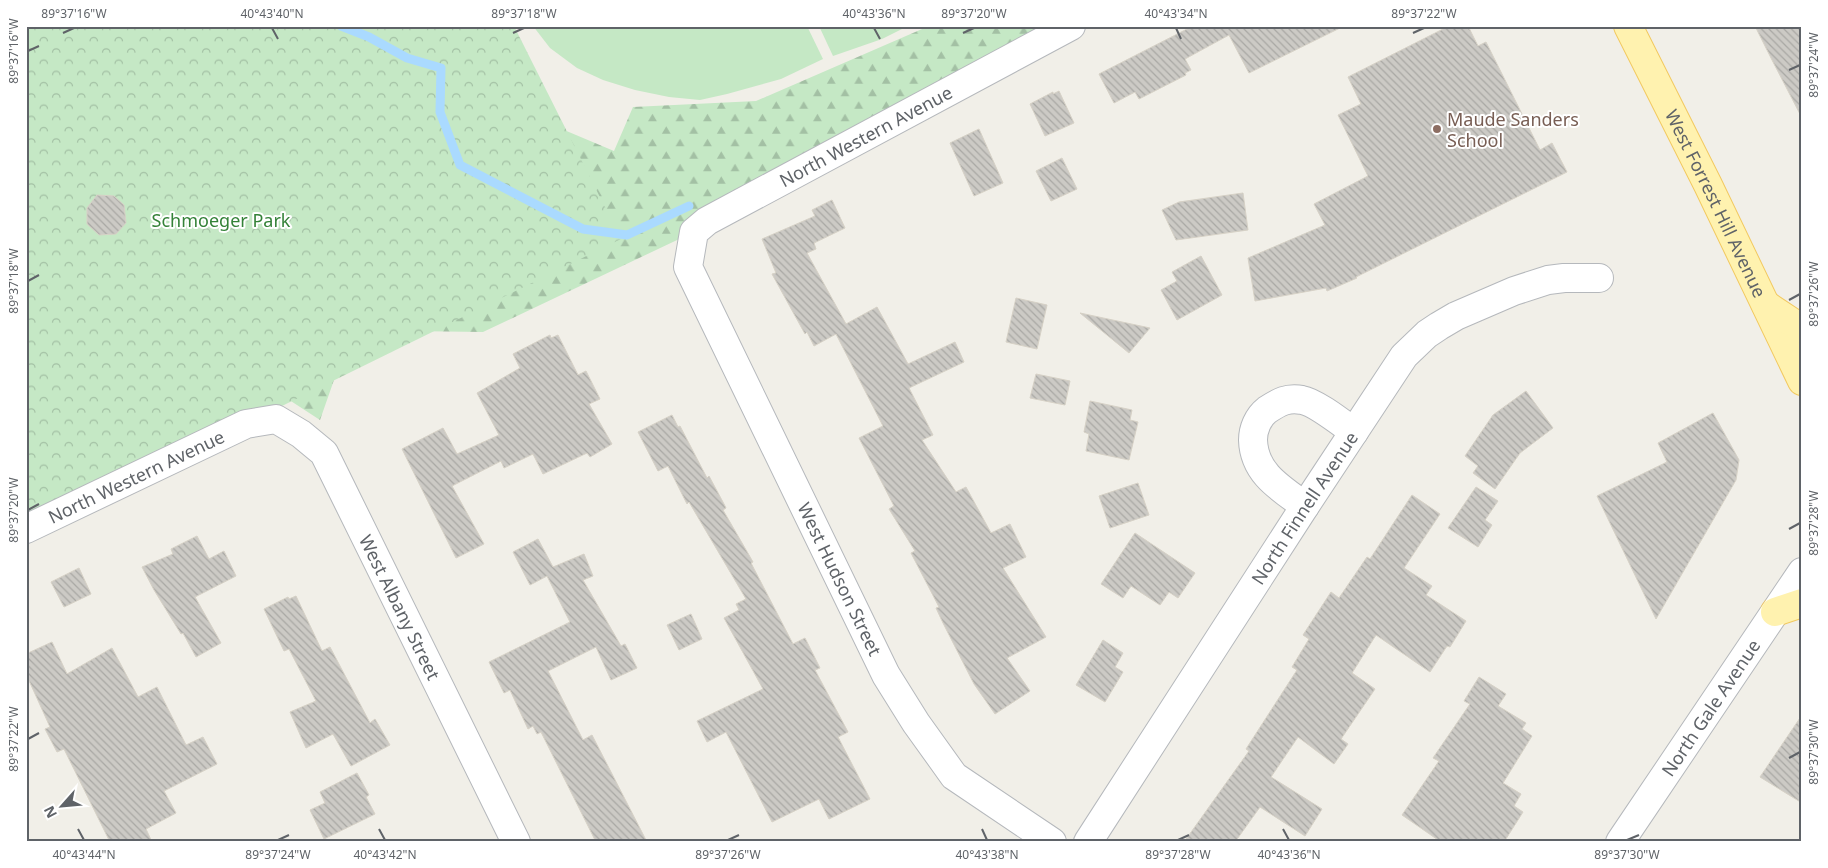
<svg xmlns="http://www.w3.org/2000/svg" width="1828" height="868" font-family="'Noto Sans',sans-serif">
<defs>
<pattern id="forest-firs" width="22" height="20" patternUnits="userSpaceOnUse" patternTransform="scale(1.25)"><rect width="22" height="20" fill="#c5e8c5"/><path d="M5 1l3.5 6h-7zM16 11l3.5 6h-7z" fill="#a3c0a4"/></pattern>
<pattern id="park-crowns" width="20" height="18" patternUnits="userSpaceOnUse" patternTransform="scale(1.25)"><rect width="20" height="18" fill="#c5e8c5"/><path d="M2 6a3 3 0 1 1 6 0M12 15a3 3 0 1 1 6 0" fill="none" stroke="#a3c0a4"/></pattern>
<pattern id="building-back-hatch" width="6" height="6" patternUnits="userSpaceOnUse" patternTransform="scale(1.25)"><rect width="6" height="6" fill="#cccac5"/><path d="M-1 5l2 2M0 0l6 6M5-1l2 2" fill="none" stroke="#a9a8a4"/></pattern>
</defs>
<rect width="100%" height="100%" fill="#f1efe8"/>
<path fill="url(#forest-firs)" d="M26,26L538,119L614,151L633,107L756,101L929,26H1047L694,232L483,332L408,331L341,360L320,420L277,392Z"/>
<path fill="url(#park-crowns)" d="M26,26H514L621,239L26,532Z"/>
<g fill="#c5e8c5">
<path d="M533,26H807L823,59L781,79L727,94L700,100L669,97L635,90L603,80L577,68L550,48Z"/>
<path d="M819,26H908L882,39L833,56Z"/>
</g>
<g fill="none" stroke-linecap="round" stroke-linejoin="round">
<path stroke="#aadaff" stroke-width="9" d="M341,26L369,37L407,58L441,68L440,112L460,165L583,229L627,235L689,206"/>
</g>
<g fill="url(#building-back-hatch)" stroke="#d6d1c6">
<path d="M1193,26H1344L1249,73L1229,35L1185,59L1191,70L1185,73L1186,75L1139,99L1135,92L1114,103L1099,74Z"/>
<path d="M1449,26H1468L1478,46L1486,42L1540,150L1552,143L1567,172L1356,277L1357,278L1327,291L1326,288L1255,301L1248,258L1325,225L1314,204L1368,176L1338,115L1361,104L1348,77Z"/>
<path d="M1755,26H1802V118L1772,60Z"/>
<path d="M1059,91L1074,123L1045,136L1030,104L1053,92V94Z"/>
<path d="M979,129L1003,183L974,196L950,143Z"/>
<path d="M1062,158L1077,189L1051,201L1036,171Z"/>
<path d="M1243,193L1248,230L1176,240L1162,210L1179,202Z"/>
<path d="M97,195L114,196L124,205L126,223L116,234L99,235L87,224V208Z"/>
<path d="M832,200L845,228L814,243L816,249L807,253L846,324L877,307L908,364L955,342L964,362L909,388L933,435L922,440L956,492L966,487L991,533L1010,524L1026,557L1003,568L1046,637L1007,658L1030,691L995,714L974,684L943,623L936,608L939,607L911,553L915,551L889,509L894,506L859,438L883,426L836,334L814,346L807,332L805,334L772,274L776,273L762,239L815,216L812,210Z"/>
<path d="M1201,256L1222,295L1177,320L1161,290L1177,281L1172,272Z"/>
<path d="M1016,298L1047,305L1037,349L1006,342Z"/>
<path d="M1080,313L1150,328L1129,353Z"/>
<path d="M550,335L551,338L558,335L578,375L586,371L600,399L589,404L612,444L590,457L587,453L543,474L533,454L504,468L501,461L452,486L484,544L456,558L402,449L443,428L457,454L499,435L477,393L520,368L513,354Z"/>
<path d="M1036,374L1070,381L1065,405L1030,398Z"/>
<path d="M1526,391L1553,428L1520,453L1495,489L1473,473L1478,466L1465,456L1493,415Z"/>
<path d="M1090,401L1132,410L1130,420L1138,422L1129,460L1086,451L1089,434L1084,432Z"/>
<path d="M1713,413L1739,460L1736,480L1656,619L1597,496L1667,462L1658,443Z"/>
<path d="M672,415L678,427L680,426L707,478L709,476L724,504L726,508L723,510L753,562L751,563L793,644L805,638L820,668L815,670L848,732L838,737L870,799L829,819L819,799L772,822L726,732L707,742L697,721L763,689L724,618L739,610L736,604L746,599L689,502L687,504L668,466L658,471L638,432Z"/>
<path d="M1138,483L1149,515L1110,528L1099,496Z"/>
<path d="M1476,487L1498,501L1485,520L1492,525L1478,547L1448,528Z"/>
<path d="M1412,495L1440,514L1404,568L1432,586L1426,595L1466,621L1450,647L1447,646L1430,672L1376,635L1352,673L1375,689L1341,739L1348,744L1334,764L1298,737L1271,777L1322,809L1305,836L1260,807L1235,842H1184L1249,751L1246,749L1297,670L1292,667L1309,639L1303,635L1331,592L1339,598L1367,557L1370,559Z"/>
<path d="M1135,533L1195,573L1178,598L1169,592L1160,605L1131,586L1123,598L1101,584Z"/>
<path d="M197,536L209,559L224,551L236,576L195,597L221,643L196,657L183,633L181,634L154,590L142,567L173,554L171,549Z"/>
<path d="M538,539L553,567L584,554L593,576L583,580L621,646L625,644L637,668L611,680L596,647L548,671L583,740L592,735L647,842H596L541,732L537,734L533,726L528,729L510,690L504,693L489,662L570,622L547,576L530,585L513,552Z"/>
<path d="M79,568L91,594L64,607L51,582Z"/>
<path d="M296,596L322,651L330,647L370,723L375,719L390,745L351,766L333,734L306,748L290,712L316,701L289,649L284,651L264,609L288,597L289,599Z"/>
<path d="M691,614L702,639L679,650L667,625Z"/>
<path d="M1103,640L1123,653L1115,667L1123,672L1105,702L1076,685Z"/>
<path d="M52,642L67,674L112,648L138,697L157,687L186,745L203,737L217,764L164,791L176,813L146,829L152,842H110L64,749L57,752L45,729L50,727L26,674V654Z"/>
<path d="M1479,677L1506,694L1498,706L1526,723L1522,729L1532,736L1503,783L1521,794L1514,806L1523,812L1504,842H1441L1402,815L1439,761L1433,758L1470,704L1464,701Z"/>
<path d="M1802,715V803L1760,777Z"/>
<path d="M357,773L369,795L366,797L375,814L324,839L310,810L325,803L320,792Z"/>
</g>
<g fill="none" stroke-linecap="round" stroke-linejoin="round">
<g stroke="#b5b8bc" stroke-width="30">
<g id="minor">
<path d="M1305,506C1280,488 1254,473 1253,440C1253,429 1258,417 1267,410C1279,402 1288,397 1302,400C1315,402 1343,424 1354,432"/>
<path id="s1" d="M26,529L246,424L276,419L301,434L324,453L516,842"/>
<path id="s2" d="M1052,842L954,776L916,723L886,675L688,267L694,232L707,221L1071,26"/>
<path id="s3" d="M1088,842L1305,506L1404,356L1427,334L1439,326L1456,316L1514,291L1548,280L1564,278H1599"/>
<path id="s4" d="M1620,842L1802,572"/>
</g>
</g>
<g stroke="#f2c960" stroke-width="30">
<g id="major">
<path id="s5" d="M1628,26L1708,185L1802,381"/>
<path d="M1766,305L1802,329"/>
<path d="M1775,612L1802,603"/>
</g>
</g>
<use href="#minor" stroke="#fff" stroke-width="28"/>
<use href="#major" stroke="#fff2af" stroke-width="28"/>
</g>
<path fill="none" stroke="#5f6368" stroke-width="2" d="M272,28L278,39M874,28L880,39M1176,28L1181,39M63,33L74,28M513,33L524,28M963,33L974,28M1413,33L1424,28M28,51L39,46M1789,70L1800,65M28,281L39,275M1789,300L1800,294M28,510L39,504M1789,529L1800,523M28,739L39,733M1789,758L1800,752M78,829L84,840M379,829L385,840M982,829L987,840M1283,829L1289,840M278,840L289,835M728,840L739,835M1178,840L1189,835M1627,840L1639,835"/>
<circle fill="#8d6e63" stroke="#fff" stroke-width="2" cx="1437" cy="129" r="5"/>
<g text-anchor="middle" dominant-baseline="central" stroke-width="4" stroke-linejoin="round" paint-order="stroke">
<g font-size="18" fill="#785e54" stroke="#fff" text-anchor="start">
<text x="1447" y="119">Maude Sanders<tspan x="1447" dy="21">School</tspan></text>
</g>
<g font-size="18" fill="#5f6368" stroke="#fff">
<text stroke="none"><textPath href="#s2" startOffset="926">North Western Avenue</textPath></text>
<text stroke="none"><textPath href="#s5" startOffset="198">West Forrest Hill Avenue</textPath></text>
<text stroke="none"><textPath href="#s1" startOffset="122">North Western Avenue</textPath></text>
<text stroke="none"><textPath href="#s3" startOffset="398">North Finnell Avenue</textPath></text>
<text transform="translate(840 579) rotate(64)">West Hudson Street</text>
<text stroke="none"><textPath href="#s1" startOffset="505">West Albany Street</textPath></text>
<text stroke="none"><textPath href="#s4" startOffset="162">North Gale Avenue</textPath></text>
</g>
<g font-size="18" fill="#348238" stroke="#fff">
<text x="221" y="220">Schmoeger Park</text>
</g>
</g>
<rect width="1828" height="868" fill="none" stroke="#ffffff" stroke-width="55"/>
<g transform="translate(62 806) rotate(243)" stroke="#ffffff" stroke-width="4" paint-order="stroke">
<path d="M0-4L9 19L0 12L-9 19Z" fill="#5f6368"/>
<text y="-8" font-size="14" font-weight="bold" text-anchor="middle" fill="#5f6368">N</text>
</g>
<rect x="28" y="28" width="1772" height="812" fill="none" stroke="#5f6368" stroke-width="2"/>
<g font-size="12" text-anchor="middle" fill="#5f6368">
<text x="74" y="18">89°37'16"W</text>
<text x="272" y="18">40°43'40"N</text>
<text x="524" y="18">89°37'18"W</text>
<text x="874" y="18">40°43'36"N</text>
<text x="974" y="18">89°37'20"W</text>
<text x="1176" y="18">40°43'34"N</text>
<text x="1424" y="18">89°37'22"W</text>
<text transform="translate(14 51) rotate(-90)" y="4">89°37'16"W</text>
<text transform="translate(1814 65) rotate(-90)" y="4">89°37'24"W</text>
<text transform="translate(14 281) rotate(-90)" y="4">89°37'18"W</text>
<text transform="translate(1814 294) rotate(-90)" y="4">89°37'26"W</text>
<text transform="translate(14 510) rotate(-90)" y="4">89°37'20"W</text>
<text transform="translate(1814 523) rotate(-90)" y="4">89°37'28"W</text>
<text transform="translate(14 739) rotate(-90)" y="4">89°37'22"W</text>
<text transform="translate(1814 752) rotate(-90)" y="4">89°37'30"W</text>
<text x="84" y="859">40°43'44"N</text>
<text x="278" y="859">89°37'24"W</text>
<text x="385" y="859">40°43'42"N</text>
<text x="728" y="859">89°37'26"W</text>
<text x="987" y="859">40°43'38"N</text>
<text x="1178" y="859">89°37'28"W</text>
<text x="1289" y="859">40°43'36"N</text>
<text x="1627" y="859">89°37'30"W</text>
</g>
</svg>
